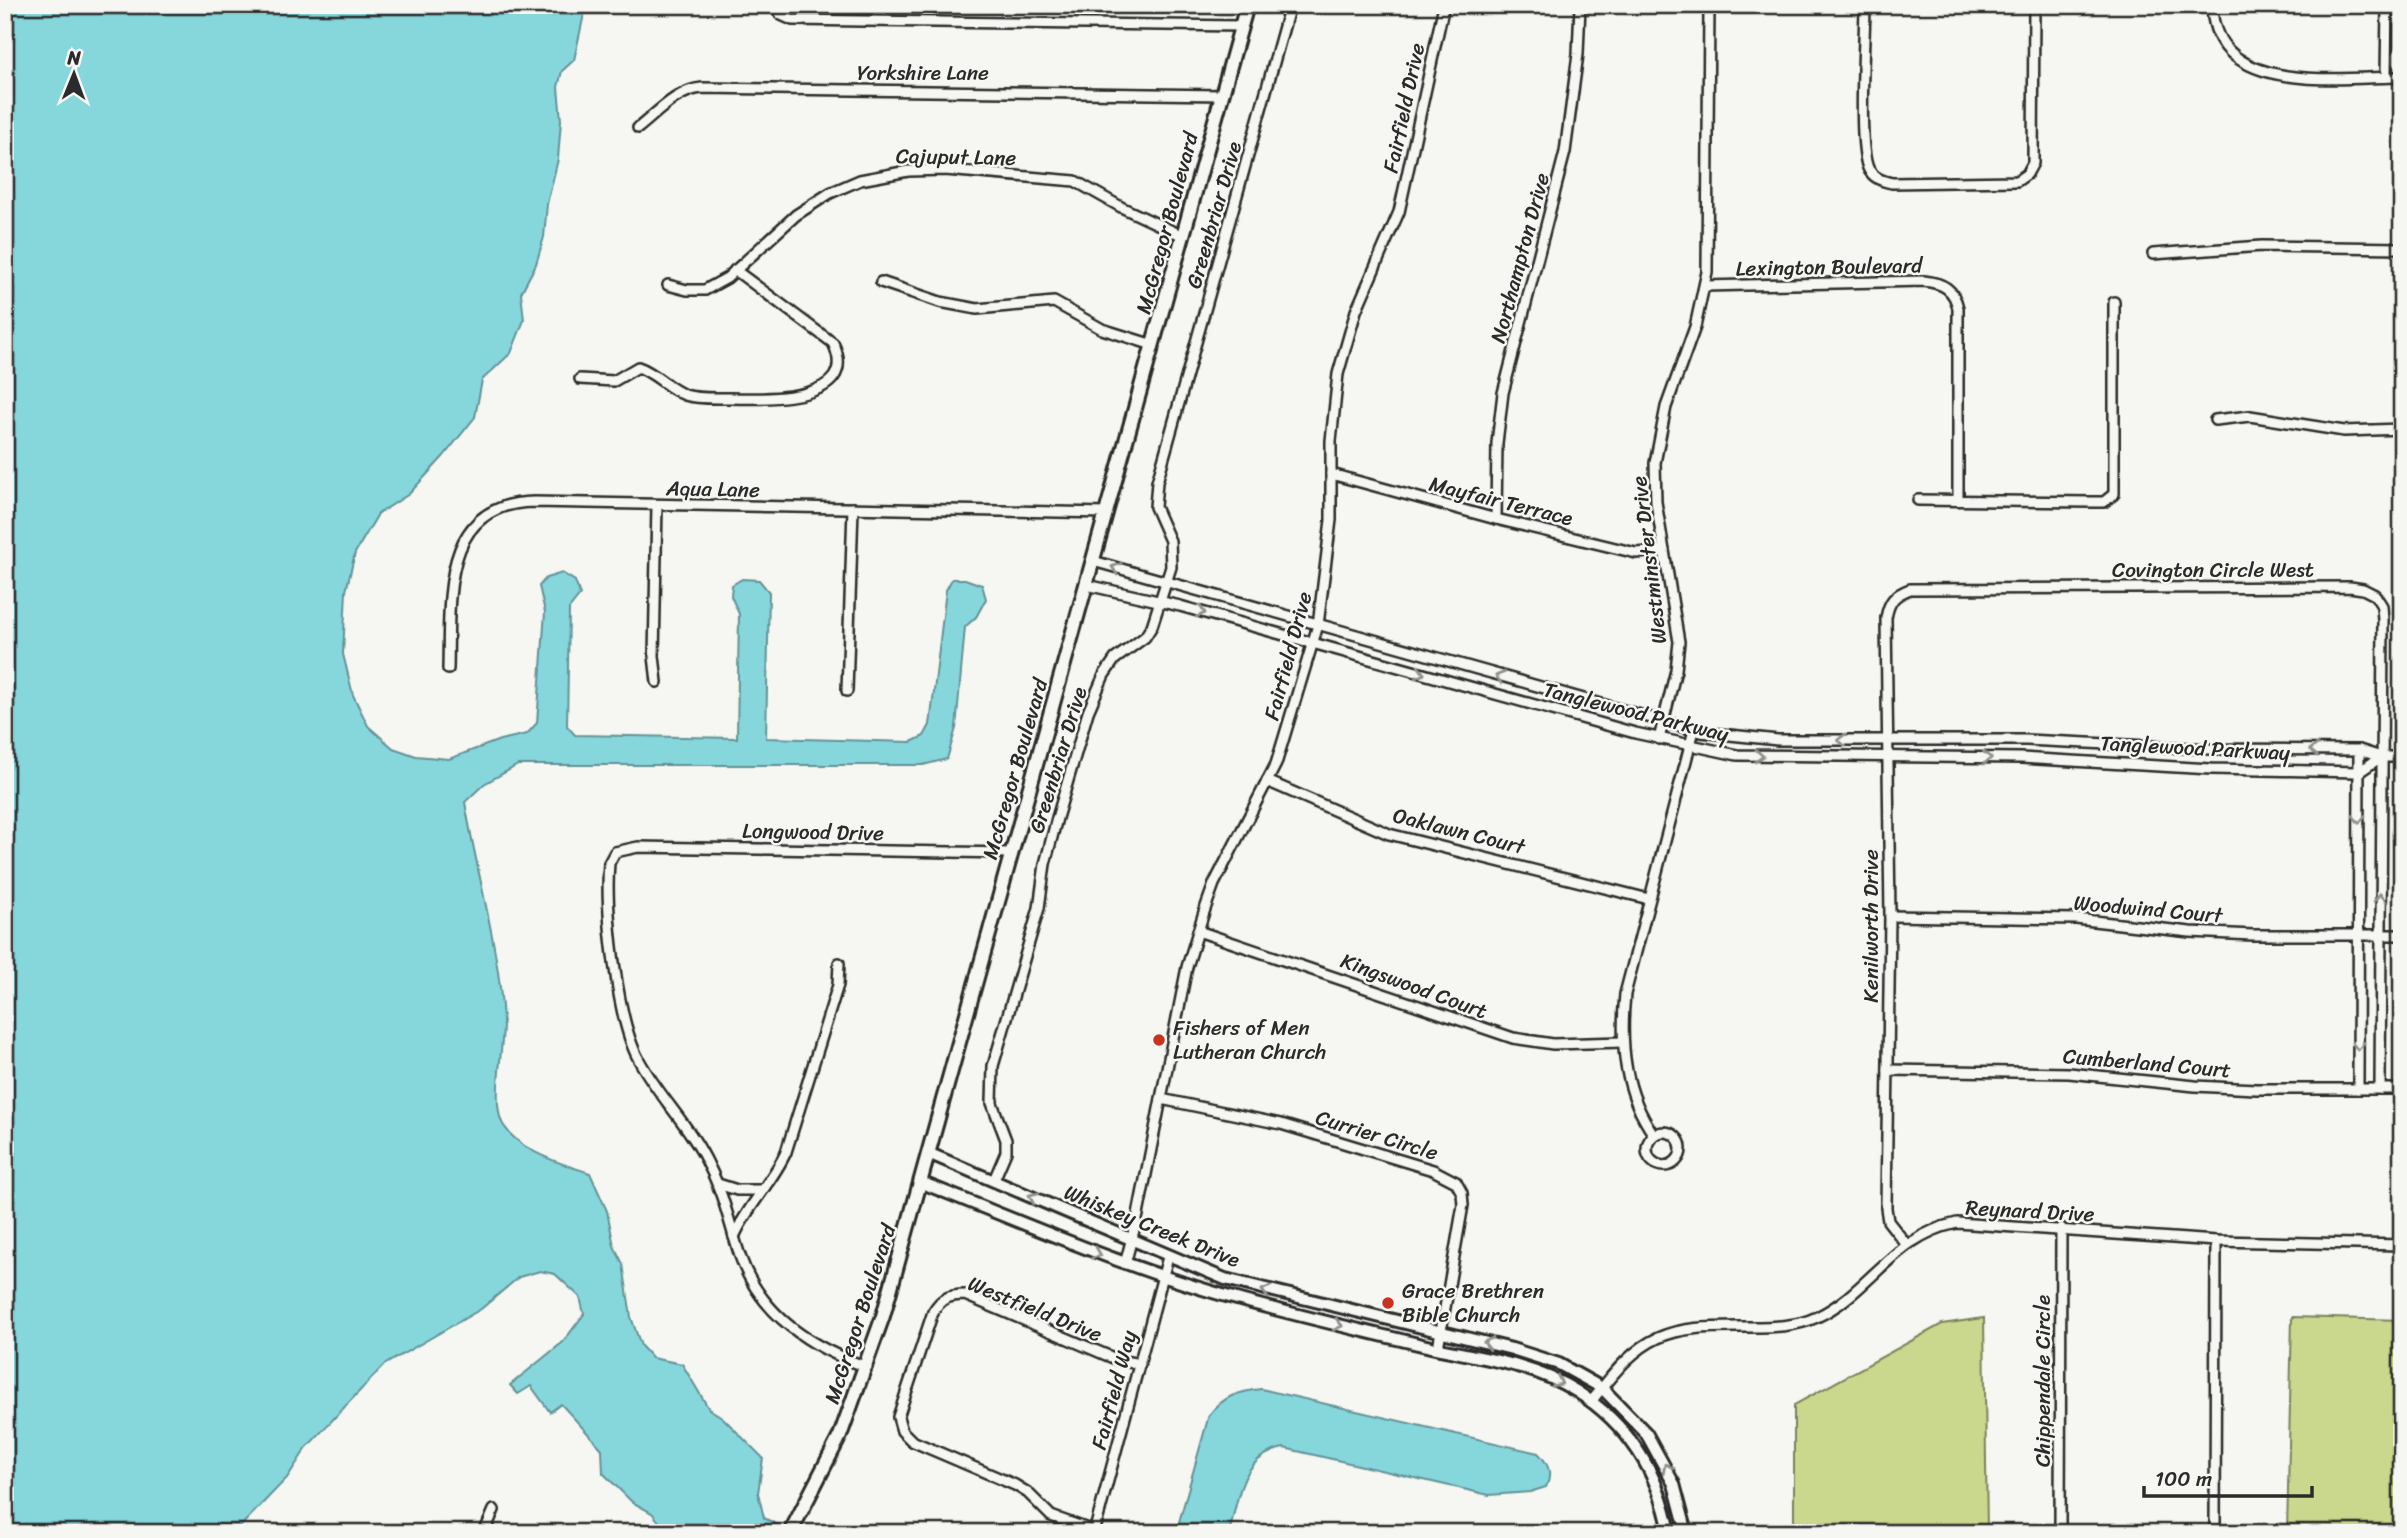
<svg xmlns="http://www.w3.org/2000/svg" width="2407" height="1538" font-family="Sriracha,sans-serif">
<rect width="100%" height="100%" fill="#f6f6f2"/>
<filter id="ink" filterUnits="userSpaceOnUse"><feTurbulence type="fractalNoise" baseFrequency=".0143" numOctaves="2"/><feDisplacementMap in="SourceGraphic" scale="14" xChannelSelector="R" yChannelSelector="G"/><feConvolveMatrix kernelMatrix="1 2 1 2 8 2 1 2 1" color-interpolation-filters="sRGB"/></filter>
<g filter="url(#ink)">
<g fill="#c9d88c" stroke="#7a825c" stroke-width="2">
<path d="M2292,1317L2402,1320V1533H2287Z"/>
<path d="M1984,1318L1987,1533H1794V1405L1942,1324Z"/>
</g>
<g fill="#86d7dc" stroke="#629295" stroke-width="2">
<path d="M5,5H586L574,60L562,71L558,87L561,120L558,159L547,204L544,237L536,264L521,293L524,320L511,353L482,380L475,417L443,457L409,494L378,514L355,553L346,591L343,654L353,695L368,726L393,748L416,756L449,759L500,740L527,734L537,723L545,612L539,586L546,578L562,573L575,581L580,595L569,609L567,726L575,735L737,738L739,614L731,596L732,585L742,579L759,580L769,592L766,738L911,742L924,736L930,725L946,590L952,579H965L982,585L986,599L976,617L965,627L956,728L947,759L923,765H518L484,784L465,802C477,875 499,946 503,1021C504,1046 490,1106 504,1126C521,1152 561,1164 590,1173L607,1211L614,1246L623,1264L631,1317L641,1346L652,1358L682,1364L709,1409L722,1417L763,1458L758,1493L764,1518L794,1533H668L652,1513L632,1502L603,1473L602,1449L561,1404L550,1412L531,1386L518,1394L510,1385L563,1342L584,1314L580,1297L555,1274L540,1271L519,1277L481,1309L384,1365L307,1447L287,1478L234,1533H5Z"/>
<path d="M1261,1389L1538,1453C1548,1463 1553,1473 1546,1487L1530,1492L1489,1495L1284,1448C1241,1456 1239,1496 1229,1533H1176L1209,1415C1224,1396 1237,1392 1261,1389Z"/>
</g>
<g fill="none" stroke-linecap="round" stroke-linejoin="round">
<g stroke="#2b2b2b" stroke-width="14">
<g id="minor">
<path d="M773,5L781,15L792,20L1241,26"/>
<path d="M1865,5C1865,36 1857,149 1869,170C1875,179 1883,181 1892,183L2017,181L2027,174L2033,163L2034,5"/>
<path d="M2212,5C2213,97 2341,77 2402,77"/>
<path d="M2386,77L2387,5"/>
<path d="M638,128C657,113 677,90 702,88L1222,95"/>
<path d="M2153,254L2262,246L2402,248"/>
<path d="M881,282L940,302L977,309L1054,302L1102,329L1153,345"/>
<path d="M668,285L687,290H705L727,278L796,215L830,193L860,180L908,171L945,170L1075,181L1121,207L1183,236"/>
<path d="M1705,286L1924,281C1943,283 1954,289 1958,308V499"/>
<path d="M580,379L614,381L638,367C656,373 668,389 685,395C698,399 715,398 729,398C763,399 862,403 833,343L735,270"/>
<path d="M2215,420L2250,416L2344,431L2402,429"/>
<path d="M1331,474L1496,519L1636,553L1664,551"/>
<path d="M1918,500L2091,502H2104L2114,494V302"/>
<path d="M657,505L654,656L657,682"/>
<path d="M1496,519L1497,443L1503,393L1565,152L1578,54L1580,5"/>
<path d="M1093,561L1701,732L1778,740H2026L2210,749L2359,750L2381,757H2402"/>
<path d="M1087,585L1180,606L1635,733L1737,755L2021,758L2211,769L2359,772L2381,757"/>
<path d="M448,669C450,602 439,503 534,502L1107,513"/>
<path d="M847,691L853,508"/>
<path d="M1659,739L1676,670L1679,642L1656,502L1655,463L1666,407L1695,327L1707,272L1709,5"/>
<path d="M1267,781L1389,834L1649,899"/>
<path d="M1890,916L2076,919L2190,932L2253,935H2402"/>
<path d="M1198,931L1513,1038L1553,1044L1623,1042"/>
<path d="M1888,1070L2069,1073L2195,1086L2256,1089H2402"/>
<path d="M2358,1089L2359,750"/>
<path d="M1161,1099L1281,1124L1433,1170L1456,1182L1462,1193L1463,1205L1438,1348"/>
<circle cx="1664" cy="1149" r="17"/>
<path d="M1654,1135C1624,1093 1620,1044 1625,994L1694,730"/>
<path d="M994,1180L1006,1152V1140L992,1103L993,1066L1039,908L1045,864L1057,818L1088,712L1104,675L1115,659L1145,637L1152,626L1171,567L1170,541L1155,507L1157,482L1290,5"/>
<path d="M718,1184L737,1190H762"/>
<path d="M734,1237C747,1206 772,1183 786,1152L838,985L839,963"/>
<path d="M1906,1244L1888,1221L1886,1208L1890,916L1886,618C1889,601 1894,595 1910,589L2350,587L2363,589L2375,595L2382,606L2383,620L2380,1089"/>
<path d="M1125,1264L1138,1215L1187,967L1204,912L1214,884L1276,764L1318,625L1331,520V441L1338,374L1356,311L1399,212L1444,5"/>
<path d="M867,1367C811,1348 760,1314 740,1256C730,1226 724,1195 709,1166C691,1127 659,1097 639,1060C617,1021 605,909 609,863L615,852L638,847L1011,853"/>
<path d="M1591,1402C1644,1332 1664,1326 1749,1327C1772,1327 1796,1327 1817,1317C1871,1291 1893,1236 1957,1223L2216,1241L2402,1245"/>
<path d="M1094,1531L1051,1516L1028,1493L1015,1485L912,1441L902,1431L898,1417L933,1312C941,1298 949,1295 965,1295L1118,1360L1140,1364"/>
<path d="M484,1533L494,1510"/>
<path d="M1094,1533L1168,1257"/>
<path d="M2060,1533L2061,1228"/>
<path d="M2215,1533L2216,1241"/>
</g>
</g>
<g stroke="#2b2b2b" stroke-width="16">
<g id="tertiary">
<path d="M928,1153L1225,1279L1512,1349L1559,1364L1602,1388L1646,1433L1674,1484L1687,1533"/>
<path d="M920,1182C1027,1224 1132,1271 1244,1301C1307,1318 1371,1333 1435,1348C1482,1358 1535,1365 1576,1391C1628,1424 1659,1473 1670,1533"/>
</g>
</g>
<g stroke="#2b2b2b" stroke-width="18">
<path id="secondary" d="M790,1533L840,1436L883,1316L1247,5"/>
</g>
<use href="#minor" stroke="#f6f6f2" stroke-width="9"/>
<use href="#tertiary" stroke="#f6f6f2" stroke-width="10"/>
<use href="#secondary" stroke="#f6f6f2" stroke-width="12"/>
</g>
<defs><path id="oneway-chevron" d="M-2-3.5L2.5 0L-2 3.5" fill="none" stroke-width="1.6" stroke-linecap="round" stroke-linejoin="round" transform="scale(1.75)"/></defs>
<g stroke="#90908e">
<use href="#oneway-chevron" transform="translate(1116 568) rotate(-161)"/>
<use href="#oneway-chevron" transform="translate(1201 612) rotate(15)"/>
<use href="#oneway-chevron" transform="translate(1420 673) rotate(15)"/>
<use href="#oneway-chevron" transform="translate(1500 677) rotate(-164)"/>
<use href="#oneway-chevron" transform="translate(1842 740) rotate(180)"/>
<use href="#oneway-chevron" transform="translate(2314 750) rotate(-179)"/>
<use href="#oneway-chevron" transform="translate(1759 756) rotate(3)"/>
<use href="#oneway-chevron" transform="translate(1987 758)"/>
<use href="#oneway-chevron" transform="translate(2359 819) rotate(90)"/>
<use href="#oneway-chevron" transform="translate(2380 898) rotate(-90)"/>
<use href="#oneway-chevron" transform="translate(2358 1046) rotate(90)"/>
<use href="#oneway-chevron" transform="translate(1033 1197) rotate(-156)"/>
<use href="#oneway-chevron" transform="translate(1097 1254) rotate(22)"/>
<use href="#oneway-chevron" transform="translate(1266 1291) rotate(-166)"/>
<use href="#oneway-chevron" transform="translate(1338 1325) rotate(13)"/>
<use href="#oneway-chevron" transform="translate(1488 1343) rotate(-167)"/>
<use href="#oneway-chevron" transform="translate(1558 1382) rotate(26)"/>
<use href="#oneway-chevron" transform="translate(1667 1468) rotate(-117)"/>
</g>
</g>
<g fill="#c8321e" stroke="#f6f6f2" stroke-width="2.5">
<circle cx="1159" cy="1040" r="7"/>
<circle cx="1388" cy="1303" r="7"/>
</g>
<g text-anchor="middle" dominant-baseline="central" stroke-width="5" stroke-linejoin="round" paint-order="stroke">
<g font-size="21" fill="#2b2b2b" stroke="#f6f6f2">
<text x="923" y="73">Yorkshire Lane</text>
<text transform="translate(1404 108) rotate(-78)">Fairfield Drive</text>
<text transform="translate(956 157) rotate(1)">Cajuput Lane</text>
<text transform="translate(1214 215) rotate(-74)">Greenbriar Drive</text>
<text transform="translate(1167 223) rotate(-75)">McGregor Boulevard</text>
<text transform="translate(1520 258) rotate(-75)">Northampton Drive</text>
<text transform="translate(1829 267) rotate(-1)">Lexington Boulevard</text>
<text transform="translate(713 489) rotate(1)">Aqua Lane</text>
<text transform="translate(1501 501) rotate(14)">Mayfair Terrace</text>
<text transform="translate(1649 560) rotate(-97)">Westminster Drive</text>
<text x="2213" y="570">Covington Circle West</text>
<text transform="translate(1288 656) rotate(-75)">Fairfield Drive</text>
<text transform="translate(1636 712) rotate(14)">Tanglewood Parkway</text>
<text transform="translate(2195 748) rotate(3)">Tanglewood Parkway</text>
<text transform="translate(1058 760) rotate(-73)">Greenbriar Drive</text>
<text transform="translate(1015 769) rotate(-74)">McGregor Boulevard</text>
<text transform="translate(1459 831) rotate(14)">Oaklawn Court</text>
<text transform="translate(813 832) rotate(1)">Longwood Drive</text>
<text transform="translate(2148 909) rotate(5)">Woodwind Court</text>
<text transform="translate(1871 926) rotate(-90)">Kenilworth Drive</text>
<text transform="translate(1414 986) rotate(20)">Kingswood Court</text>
<text transform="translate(2147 1063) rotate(5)">Cumberland Court</text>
<text transform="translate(1377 1135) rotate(17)">Currier Circle</text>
<text transform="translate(2030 1211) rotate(3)">Reynard Drive</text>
<text transform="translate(1152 1226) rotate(22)">Whiskey Creek Drive</text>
<text transform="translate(1035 1309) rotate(22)">Westfield Drive</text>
<text transform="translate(860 1314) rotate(-72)">McGregor Boulevard</text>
<text transform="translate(2043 1381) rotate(-90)">Chippendale Circle</text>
<text transform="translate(1114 1390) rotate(-75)">Fairfield Way</text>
</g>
<g font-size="21" fill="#2b2b2b" stroke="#f6f6f2" text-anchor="start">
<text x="1173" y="1028">Fishers of Men<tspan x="1173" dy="24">Lutheran Church</tspan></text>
<text x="1402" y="1291">Grace Brethren<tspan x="1402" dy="24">Bible Church</tspan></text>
</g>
</g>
<rect width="2407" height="1538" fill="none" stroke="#f6f6f2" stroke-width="28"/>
<rect x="14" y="14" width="2379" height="1510" fill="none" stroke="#2b2b2b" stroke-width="2.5" filter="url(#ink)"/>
<g transform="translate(74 74) rotate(1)" stroke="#f6f6f2" stroke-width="5" paint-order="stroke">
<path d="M0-5L12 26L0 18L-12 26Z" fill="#2b2b2b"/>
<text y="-10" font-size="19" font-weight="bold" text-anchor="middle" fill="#2b2b2b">N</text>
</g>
<path d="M2144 1486v10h168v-10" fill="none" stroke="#2b2b2b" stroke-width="3.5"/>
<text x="2155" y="1486" font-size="21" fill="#2b2b2b" stroke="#f6f6f2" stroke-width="5" paint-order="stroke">100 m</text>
</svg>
